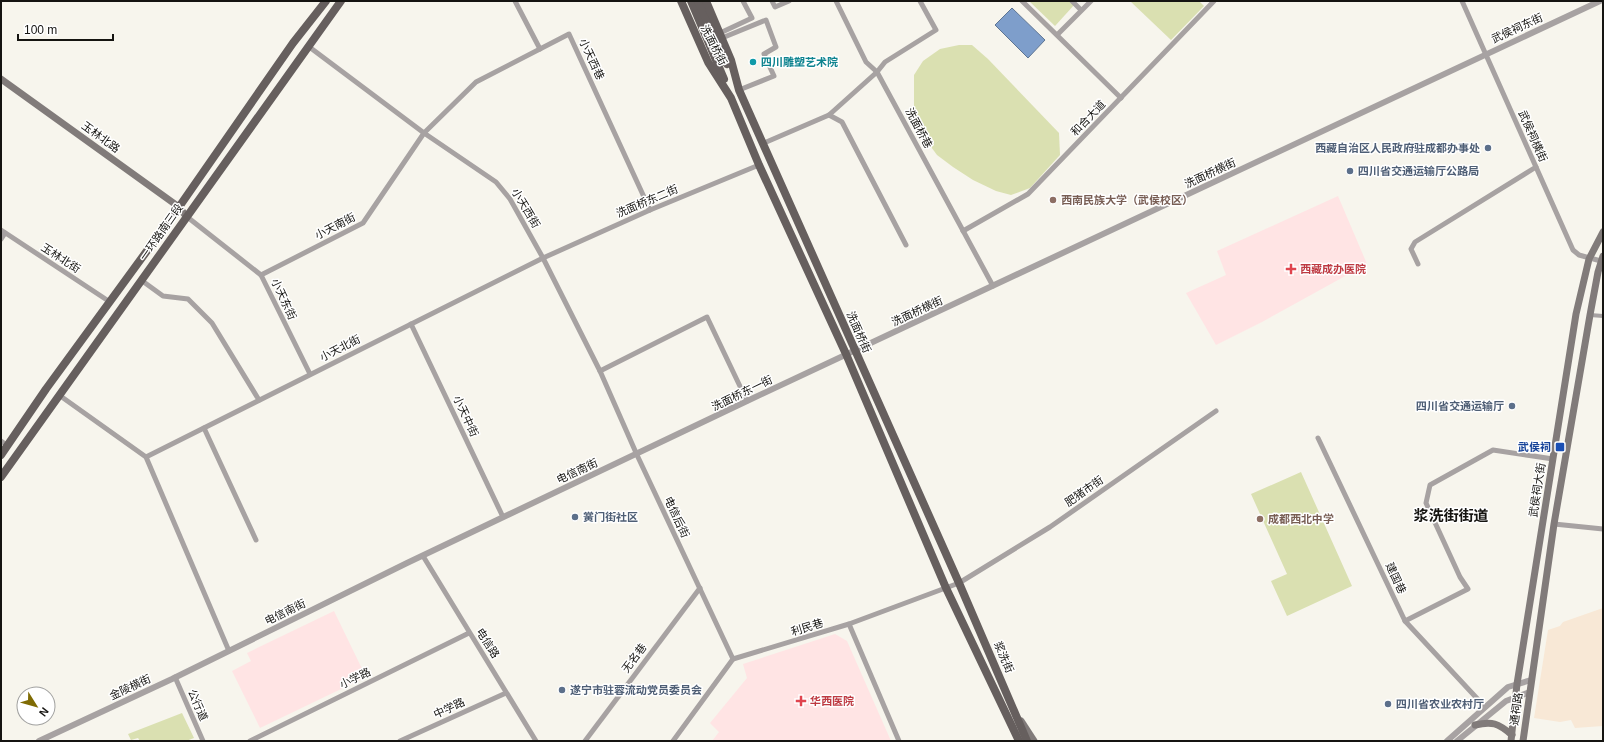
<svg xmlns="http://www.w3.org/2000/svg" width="1604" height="742" font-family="Arial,'Noto Sans SC',sans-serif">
<rect width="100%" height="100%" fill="#f7f5ed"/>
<path fill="#f8e8d6" d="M1603,608V726L1575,728L1571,720L1560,722L1534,718L1548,630L1560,626L1563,622Z"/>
<g fill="#ffe4e4">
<path d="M1338,196L1367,264L1262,322L1216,345L1186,293L1226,275L1217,251Z"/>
<path d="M334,611L366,677L260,728L232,671L251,661L247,653Z"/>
<path d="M835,634L847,641L891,741H712L719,732L710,723L747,678L743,664Z"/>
</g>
<g fill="#dae0b1">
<path d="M1029,1H1072L1075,4L1055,26Z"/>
<path d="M1130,1H1199L1204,6L1171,40Z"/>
<path d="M959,45H972L988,59L1059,133L1060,155L1030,188L1011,195L996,191L973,180L953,167L937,155L923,136L914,117V75L923,61L940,49Z"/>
<path d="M1301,472L1352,586L1287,616L1271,581L1287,574L1251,494Z"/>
<path d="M182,713L194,738L186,741H140L138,738L131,740L128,734Z"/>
</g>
<path fill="#7e9ecb" stroke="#5e7593" d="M1012,8L1045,40L1028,58L995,25Z"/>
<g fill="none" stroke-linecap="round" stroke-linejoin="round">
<path stroke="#a7a2a2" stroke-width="4" d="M1590,315L1603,316"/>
<g stroke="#a7a2a2" stroke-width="5">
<path d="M515,1L540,49"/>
<path d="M772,1L775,7L789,1"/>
<path d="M836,1L866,62L877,72L993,286"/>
<path d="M1022,1L1121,98"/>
<path d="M1072,1L1081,10"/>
<path d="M1462,1L1573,250L1579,255L1601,261"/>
<path d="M720,33L752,18L743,1"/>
<path d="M1058,34L1091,1"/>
<path d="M722,38L766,20L776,47L764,54L774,76L739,90"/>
<path d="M308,46L424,133L496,182L510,199L543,258L600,371L637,455L733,659L849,624L959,583L1050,527L1216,411"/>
<path d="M829,115L842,122L906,245"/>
<path d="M764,143L829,115L877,72L885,62L936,30L920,1"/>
<path d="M186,216L261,275L310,374"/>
<path d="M1,230L110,302"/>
<path d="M963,231L1028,194L1214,1"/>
<path d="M1,239L5,233"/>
<path d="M1418,264L1411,249L1415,242L1536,167"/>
<path d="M261,275L363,223L424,133L476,82L569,34L650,210"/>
<path d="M141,280L163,296L188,299L212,323L259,400"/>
<path d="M411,324L503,517"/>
<path d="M600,371L707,317L747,401"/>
<path d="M59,395L146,457L229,651"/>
<path d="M204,428L256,540"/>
<path d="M1318,438L1405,621L1485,707"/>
<path d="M1,441L8,446"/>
<path d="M146,457L543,258L650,210L759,165"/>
<path d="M1554,524L1603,529"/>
<path d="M423,556L536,741"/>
<path d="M1405,621L1468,589L1460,577L1426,503L1430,485L1493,450L1553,459"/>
<path d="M849,624L899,741"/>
<path d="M175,677L203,741"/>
<path d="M250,741L469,633"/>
<path d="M400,741L506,693"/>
<path d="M585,741L700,588"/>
<path d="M673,741L733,659"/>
</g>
<g stroke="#a7a2a2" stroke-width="6">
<path d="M39,741L172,679L407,563L747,401L1600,1"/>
<path d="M1447,741L1508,687L1531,680"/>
<path d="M1457,741L1506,701L1530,692"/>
</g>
<g stroke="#817b7a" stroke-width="7">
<path d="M1,79L179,207L186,216"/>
<path d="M1021,721L1034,741"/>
<path d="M1475,725C1492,721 1498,723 1512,735"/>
<path d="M1511,741L1517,684L1576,314L1589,259L1603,232"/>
<path d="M1523,741L1554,524L1590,315L1598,272L1603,256"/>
</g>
<g stroke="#665f5e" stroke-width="8">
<path d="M681,1L708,62L731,98L759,165L846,354L946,588L1019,741"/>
<path d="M691,1L724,79"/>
<path d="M698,1L727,64"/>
<path d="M706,1L731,60L739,90L959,583L1027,741"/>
<path d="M1,455L46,389L179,207L293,43L326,1"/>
<path d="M1,477L341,1"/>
</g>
</g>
<circle fill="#0f9aa8" stroke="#fff" stroke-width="1.5" cx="753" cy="62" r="4"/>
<g fill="#5c6f8a" stroke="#fff" stroke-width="1.5">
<circle cx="1488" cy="148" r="4"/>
<circle cx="1350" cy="171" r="4"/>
<circle cx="1512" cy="406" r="4"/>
<circle cx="575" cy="517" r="4"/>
<circle cx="562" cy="690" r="4"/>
<circle cx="1388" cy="704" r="4"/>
</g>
<g fill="#8d6e63" stroke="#fff" stroke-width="1.5">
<circle cx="1053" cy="200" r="4"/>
<circle cx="1260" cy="519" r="4"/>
</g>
<g fill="#e0444e" stroke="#fff" stroke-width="1.5">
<path d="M1289 263h4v4h4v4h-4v4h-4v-4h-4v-4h4z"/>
<path d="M799 695h4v4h4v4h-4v4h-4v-4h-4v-4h4z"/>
</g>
<rect fill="#1a4fb4" stroke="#fff" stroke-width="1.5" x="1555" y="442" width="10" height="10" rx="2"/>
<g text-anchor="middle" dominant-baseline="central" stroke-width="3" stroke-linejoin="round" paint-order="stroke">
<g font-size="11" fill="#151411" stroke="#fff">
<text transform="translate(1517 28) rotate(-25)">武侯祠东街</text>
<text transform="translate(714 45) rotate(63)">洗面桥街</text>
<text transform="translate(592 59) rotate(65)">小天西巷</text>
<text transform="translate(1088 118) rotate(-46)">和合大道</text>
<text transform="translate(919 128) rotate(62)">洗面桥巷</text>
<text transform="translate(1533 136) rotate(66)">武侯祠横街</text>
<text transform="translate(101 137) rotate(36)">玉林北路</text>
<text transform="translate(1210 173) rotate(-25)">洗面桥横街</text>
<text transform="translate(647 201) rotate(-23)">洗面桥东二街</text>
<text transform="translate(526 208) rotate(59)">小天西街</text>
<text transform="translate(335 226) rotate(-27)">小天南街</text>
<text transform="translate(161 232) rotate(-55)">一环路南三段</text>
<text transform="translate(61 258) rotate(33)">玉林北街</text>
<text transform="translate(284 299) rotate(65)">小天东街</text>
<text transform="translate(917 311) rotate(-25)">洗面桥横街</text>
<text transform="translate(859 332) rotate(66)">洗面桥街</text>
<text transform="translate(340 348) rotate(-27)">小天北街</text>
<text transform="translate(742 393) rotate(-26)">洗面桥东一街</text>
<text transform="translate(466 416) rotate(65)">小天中街</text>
<text transform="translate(577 471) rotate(-25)">电信南街</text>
<text transform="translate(1537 490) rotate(-81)">武侯祠大街</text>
<text transform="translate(1084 491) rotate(-35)">肥猪市街</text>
<text transform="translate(677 517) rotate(65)">电信后街</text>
<text transform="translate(1396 578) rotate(65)">建国巷</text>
<text transform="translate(285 612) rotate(-26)">电信南街</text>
<text transform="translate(807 627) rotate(-17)">利民巷</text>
<text transform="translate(488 643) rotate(58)">电信路</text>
<text transform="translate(1004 657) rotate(66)">浆洗街</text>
<text transform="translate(634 658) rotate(-53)">无名巷</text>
<text transform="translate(355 678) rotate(-26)">小学路</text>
<text transform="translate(130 687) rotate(-25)">金陵横街</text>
<text transform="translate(198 705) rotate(66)">公行道</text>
<text transform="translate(449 708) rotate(-25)">中学路</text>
<text transform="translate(1516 709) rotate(-82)">通祠路</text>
</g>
<g font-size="11" font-weight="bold" fill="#0d838f" stroke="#fff" text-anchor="start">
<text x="761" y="62">四川雕塑艺术院</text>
</g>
<g font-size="11" font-weight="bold" fill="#4e5e75" stroke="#fff" text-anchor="start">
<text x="1480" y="148" text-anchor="end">西藏自治区人民政府驻成都办事处</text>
<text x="1358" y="171">四川省交通运输厅公路局</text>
<text x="1504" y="406" text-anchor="end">四川省交通运输厅</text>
<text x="583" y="517">黉门街社区</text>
<text x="570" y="690">遂宁市驻蓉流动党员委员会</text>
<text x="1396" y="704">四川省农业农村厅</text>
</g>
<g font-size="11" font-weight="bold" fill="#785e54" stroke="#fff" text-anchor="start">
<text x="1061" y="200">西南民族大学（武侯校区）</text>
<text x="1268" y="519">成都西北中学</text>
</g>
<g font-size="11" font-weight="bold" fill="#be3a42" stroke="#fff" text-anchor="start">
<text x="1300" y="269">西藏成办医院</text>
<text x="810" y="701">华西医院</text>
</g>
<g font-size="11" font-weight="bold" fill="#164399" stroke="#fff" text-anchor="end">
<text x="1551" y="447">武侯祠</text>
</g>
<g font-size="15" font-weight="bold" fill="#151411" stroke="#fff">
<text x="1451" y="515">浆洗街街道</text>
</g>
</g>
<rect width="1604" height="742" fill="none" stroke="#151411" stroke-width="4"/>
<g transform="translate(36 706) rotate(127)"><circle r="19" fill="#ffffff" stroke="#a1a1a0"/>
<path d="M0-3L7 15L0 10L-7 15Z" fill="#7f6b03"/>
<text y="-6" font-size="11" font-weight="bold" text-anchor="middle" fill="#151411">N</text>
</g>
<path d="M18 34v6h95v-6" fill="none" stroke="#151411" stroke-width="2"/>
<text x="24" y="34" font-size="12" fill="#151411" stroke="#ffffff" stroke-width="3" paint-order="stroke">100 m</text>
</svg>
